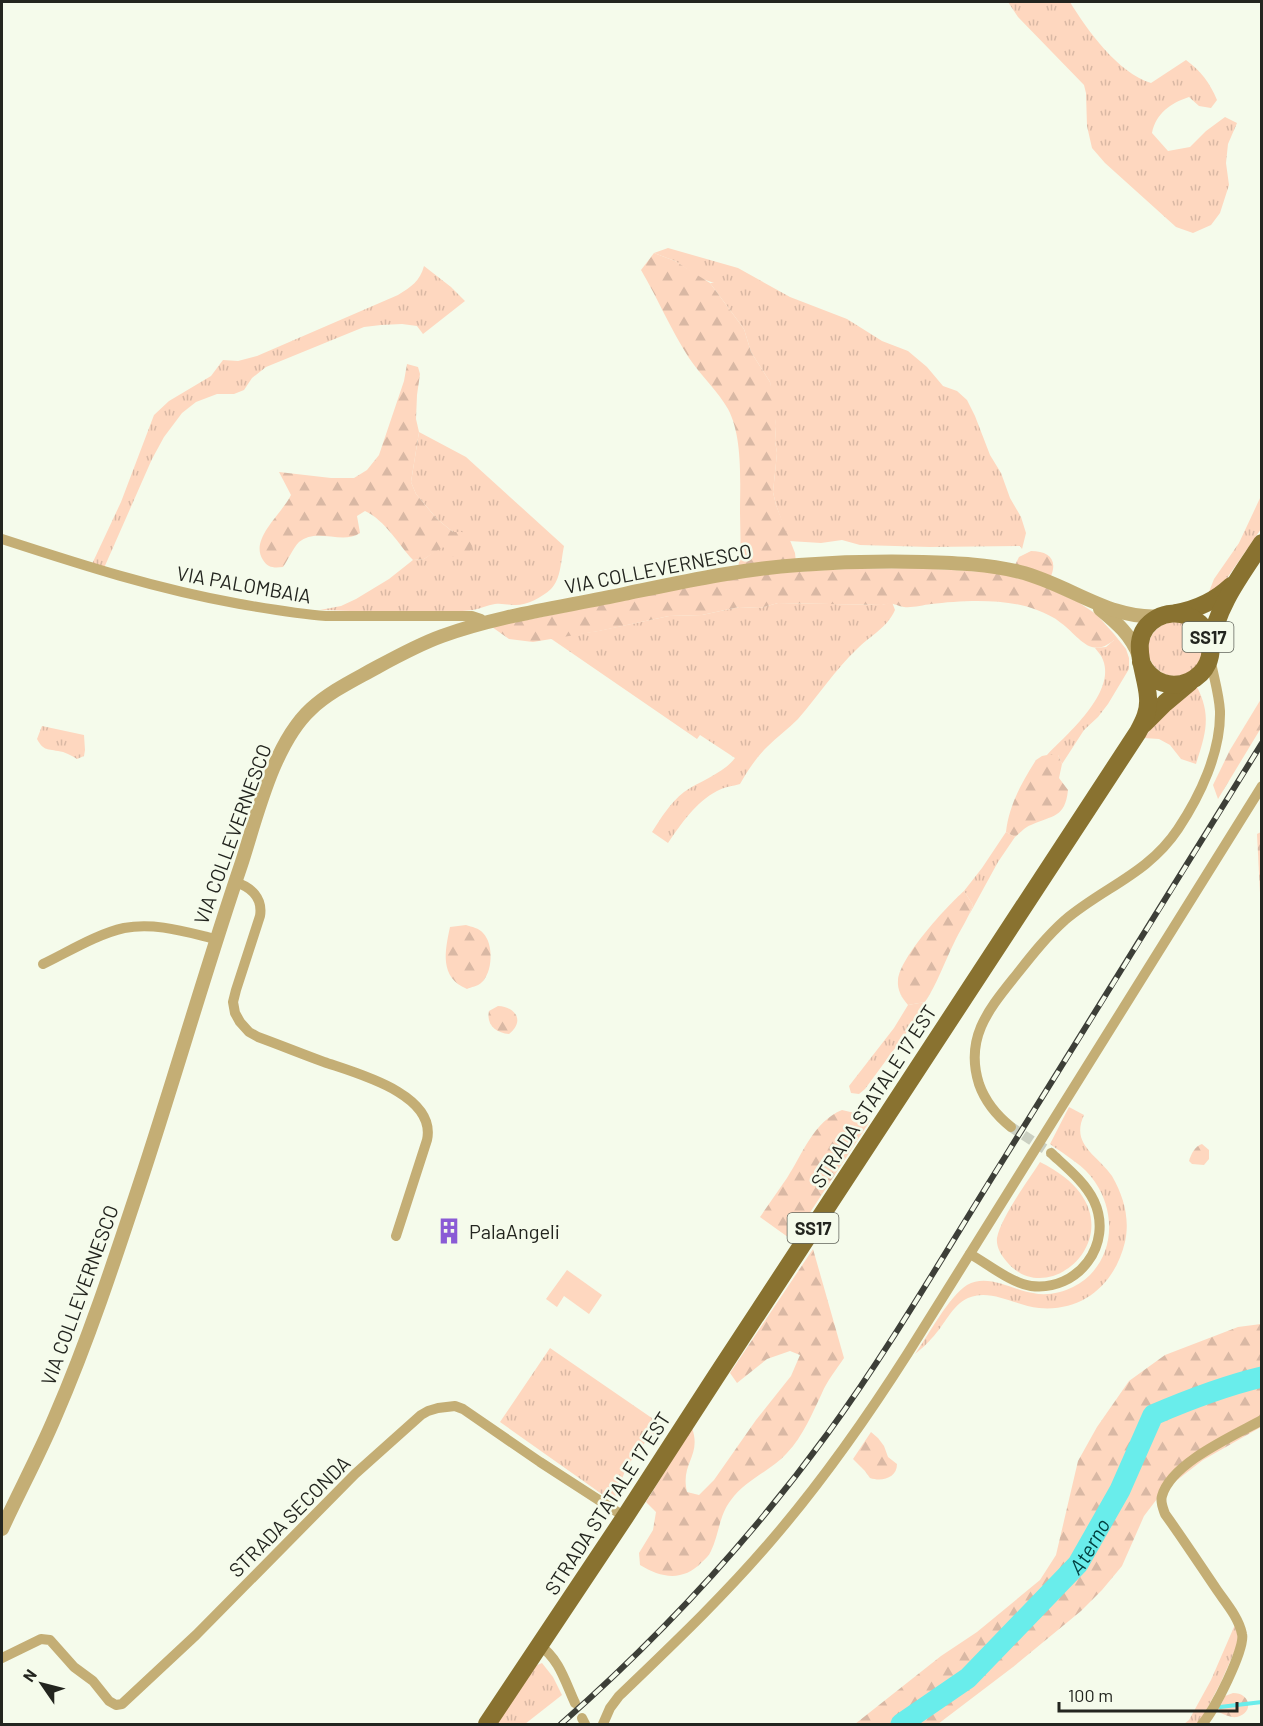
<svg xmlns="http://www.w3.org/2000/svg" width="1263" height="1726" font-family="Barlow,sans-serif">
<defs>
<pattern id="grass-tufts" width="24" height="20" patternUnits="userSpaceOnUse" patternTransform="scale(1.5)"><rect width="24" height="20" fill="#fed7bf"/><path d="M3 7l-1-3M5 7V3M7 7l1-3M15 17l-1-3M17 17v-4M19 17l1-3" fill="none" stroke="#d9b8a4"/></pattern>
<pattern id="forest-firs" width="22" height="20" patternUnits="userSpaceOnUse" patternTransform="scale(1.5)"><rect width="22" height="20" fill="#fed7bf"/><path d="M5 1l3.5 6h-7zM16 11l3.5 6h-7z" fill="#d9b8a4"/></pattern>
</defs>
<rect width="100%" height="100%" fill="#f5fbeb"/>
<g fill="url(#grass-tufts)">
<path d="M1008,2H1070C1087,30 1118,73 1151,83L1186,60C1201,71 1210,83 1217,100L1211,108L1199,106L1189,97C1171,103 1156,113 1152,133L1168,151L1190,147L1206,131L1225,117L1237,123L1228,144L1226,163L1229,185L1220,213L1211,225L1193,233L1176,227L1105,163L1092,148L1087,126L1086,93L1084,85L1018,17Z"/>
<path d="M668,248L738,268L790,297L847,319L882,341L908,351L927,367L943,386L957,391L967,400L975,416L990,455L1001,473L1010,498L1021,517L1026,533L1022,549L1020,546L930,547L860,545L842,540L821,543L789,541L776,505L773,492L777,453L775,441L776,426L770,382L751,352L744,329L710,283H714L700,278L675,261L654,253Z"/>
<path d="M424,266L451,287L465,301L423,334L417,326L402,324L381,325L364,327L266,367L252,378L244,390L234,394H217L196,402L182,413L164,437L152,459L104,568L92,564L121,502L154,415L169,401L211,376L223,360L238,361L257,356L398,295C411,287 420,281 424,266Z"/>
<path d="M419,432L466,457L564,546C561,560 561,579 551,589C541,598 526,606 513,605C507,605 502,603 495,604C487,605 480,609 473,610C425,616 368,611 320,610L341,606L356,599L389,579L413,560L424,559L462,532H453L437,519L416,494L411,482Z"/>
<path d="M1261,496V529L1225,581L1207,597L1214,579L1239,543Z"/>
<path d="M892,602L895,610C887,628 871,635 857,649C835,670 818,696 798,719C788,729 777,737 767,747C756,758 748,770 740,784C733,786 724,787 717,791C696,802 681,824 668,843L652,832C661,818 670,803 684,792C700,781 724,773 735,758L700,735L697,739L550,638L598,631L669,616L702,615L739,607L760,608L778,603L882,605Z"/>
<circle cx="1175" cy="649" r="27"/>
<path d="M1114,634L1126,649L1129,658V669L1108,704L1098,717L1084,730L1062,764L1058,755H1047C1067,734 1116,693 1103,660C1102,656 1098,652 1095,648L1106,647L1114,640Z"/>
<path d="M1196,685C1212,715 1206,733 1196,764L1181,759L1170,745L1159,739L1144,738L1160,717Z"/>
<path d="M42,726L84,735L85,750L84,756L77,759C71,755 65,752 58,751C46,749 43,750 37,739Z"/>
<path d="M1006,832L1015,837L998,862L969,915L973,905L964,891L982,868Z"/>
<path d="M925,1002L915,1021L865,1089L859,1094L851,1093L849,1086L894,1028L908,1005Z"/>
<path d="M1069,1107L1084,1115C1070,1145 1098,1155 1112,1176C1124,1197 1130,1219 1125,1242C1115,1284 1083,1312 1039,1308C1016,1306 991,1288 968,1298C952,1305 944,1326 932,1338C927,1344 921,1349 915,1354C928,1336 949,1296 967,1285C988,1273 1012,1290 1033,1293C1046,1296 1061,1293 1073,1287C1113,1267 1119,1217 1095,1182C1085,1166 1065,1155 1050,1144Z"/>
<path d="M1040,1162C1152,1217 1053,1317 1007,1262C1001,1255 996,1247 997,1238C1001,1217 1028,1181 1040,1162Z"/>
<path d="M550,1348L662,1425L637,1451L625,1471L613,1502L500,1422Z"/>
<path d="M1237,1620L1243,1632L1221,1682L1201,1720L1197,1724H1184L1189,1720L1211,1680Z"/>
<path d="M542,1663L553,1677L562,1695L525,1724H492L530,1668Z"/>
</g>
<g fill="url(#forest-firs)">
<path d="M654,253L675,261L710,283L744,329L751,352L770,382L774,398L776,426L775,441L777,453L773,492L776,505L795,553L796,563L738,568C742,549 740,531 740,513C740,482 743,437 728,409C718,391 701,376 689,358C671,330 658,299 641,270Z"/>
<path d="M407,364L418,367L420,374L417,395L416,419L419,432L411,482L416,494L437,519L453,532H462L473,540L472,549L463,557H452L443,547L424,559L413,560C398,544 386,521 365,511L357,516L360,533C342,545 317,527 299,542C293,548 288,560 283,567C274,568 268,568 263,560C249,539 282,514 291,495L279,472L331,478H354L367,470L379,455L404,381Z"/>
<path d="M1031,551C1048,551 1058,559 1051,576L1015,565L1019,557Z"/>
<path d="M916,568L987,572L1006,575L1036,583L1078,602L1096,614L1114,634V640C1090,660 1079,636 1061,623C1054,617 1045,613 1037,610C1008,598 963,600 931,604C923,605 912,608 904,607C893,605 895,602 882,605L778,603L760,608L739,607L702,615L669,616L599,631L533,642L509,639L492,627L713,582L776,573L845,569Z"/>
<path d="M1261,699V728L1218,799L1213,785L1230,750Z"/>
<path d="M1047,755H1058L1062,764L1059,778L1068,790C1065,818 1053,815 1031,825C1025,827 1020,833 1015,837L1006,832C1009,805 1022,782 1036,760L1042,756Z"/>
<path d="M1261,832H1262L1261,913L1257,834Z"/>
<path d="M964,891L973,905C968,919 960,930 954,943C944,963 937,984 925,1002L908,1005C902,998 897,990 898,980C900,957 946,907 964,891Z"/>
<path d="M466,925C472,927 479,928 483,933C494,944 493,973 481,983C478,986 471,987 467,989C439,977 445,951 450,927Z"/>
<path d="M498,1006C516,1007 525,1021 509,1034C496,1033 486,1025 489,1011Z"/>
<path d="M842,1110L859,1114L870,1121L792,1240L760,1217C769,1204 778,1191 787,1178C802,1155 814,1121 842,1110Z"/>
<path d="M1202,1144L1209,1150V1159L1204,1165L1192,1164L1189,1161C1191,1154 1195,1146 1202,1144Z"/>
<path d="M813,1249L844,1358C836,1370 827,1381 822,1393C812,1414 803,1436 787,1453C771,1471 745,1480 731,1500C719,1515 719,1535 711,1551C709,1556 705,1559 702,1562C683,1582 661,1578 640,1565L639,1553L653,1530L656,1512L646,1502L692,1428C702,1456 680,1463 687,1492L699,1495L714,1480L756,1420L791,1376L800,1355L790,1351L767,1359L737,1383L730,1373Z"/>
<path d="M1261,1324V1427L1203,1460L1163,1491L1144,1516L1122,1566L1102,1590L1081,1611L1013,1667L938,1724H855L941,1656L977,1632L1040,1580L1056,1555L1078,1461L1097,1427L1129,1381L1165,1355L1238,1327Z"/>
<path d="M871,1432L878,1438L884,1446L888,1457L897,1464C897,1478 882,1482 870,1478L865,1471L853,1459Z"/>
<path d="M1233,1693C1251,1693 1254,1713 1237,1717C1230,1718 1224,1714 1218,1712L1225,1696Z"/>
</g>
<path fill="#fed7bf" d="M567,1270L602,1295L589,1314L564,1296L557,1307L546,1299Z"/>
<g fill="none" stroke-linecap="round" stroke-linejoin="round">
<path stroke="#69edeb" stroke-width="4" d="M1220,1707L1262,1702"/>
<path stroke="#69edeb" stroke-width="21" id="s1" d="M901,1724L968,1678L1078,1564L1120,1490L1153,1415C1188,1400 1224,1386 1262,1377"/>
<path stroke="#cbd0c2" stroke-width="10" stroke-dasharray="10 5" stroke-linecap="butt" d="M1011,1127L1051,1153"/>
<g stroke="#c4ae75" stroke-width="10">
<path d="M2,539C82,565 156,589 240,604C269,609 297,614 326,616H472L481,619L484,623"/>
<path d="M235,882C251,887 263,898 260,916L236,990L233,1002L235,1013L240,1022L249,1032L258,1037C280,1045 302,1054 324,1062C356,1073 437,1094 427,1140L396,1236"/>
<path d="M43,964C68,952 97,934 124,928C155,922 186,932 216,939"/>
<path d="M1011,1127C996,1115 985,1101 979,1084C964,1037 990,1008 1017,974C1032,955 1047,936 1065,920C1104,887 1148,874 1178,829C1200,796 1221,752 1220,711C1219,693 1213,675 1210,657"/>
<path d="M970,1254C988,1264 1011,1283 1031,1286C1078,1292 1114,1244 1094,1201C1085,1182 1066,1167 1051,1153"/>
<path d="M540,1646C559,1658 566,1684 575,1703"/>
<path d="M2,1658L41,1639L50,1640L74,1667L93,1681L109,1701L116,1705L122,1704L196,1635L355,1474L421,1415L428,1411L438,1408L455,1406L463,1409L540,1462L625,1517"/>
<path d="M582,1718L585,1724"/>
<path d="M603,1724L610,1708L619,1696C671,1646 723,1597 770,1542C821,1483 866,1419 908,1353L1262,786"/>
<path d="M1202,1724C1213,1713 1246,1648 1242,1634C1239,1618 1226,1603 1217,1590C1200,1565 1183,1539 1165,1514C1163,1508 1160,1502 1162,1496C1171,1463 1233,1436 1262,1420"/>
</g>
<g stroke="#c4ae75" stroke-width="14">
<path d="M1100,609C1117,623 1131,635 1139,656"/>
<path d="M2,1529C19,1492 39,1455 55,1417C88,1341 114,1262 140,1183C175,1077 206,968 242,862C257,815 274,743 311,709C328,693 350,682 370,671C394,658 417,645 442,636C500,615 563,607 624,594C682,582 740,569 799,565C840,562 882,561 923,562C956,563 988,564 1020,572C1069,584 1110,621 1162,616"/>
</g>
<g stroke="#897230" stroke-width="18">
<path d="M1176,613C1198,609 1215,601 1231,586"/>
<path d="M1211,645C1216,607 1241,575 1262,543"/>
<path d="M1144,724L1165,703L1190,682"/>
<path d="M487,1724L625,1517L715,1378L1138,732C1144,721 1149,711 1148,698C1147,671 1125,636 1157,618C1166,613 1178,612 1188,616C1196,619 1204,626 1207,634C1226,678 1162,707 1141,662"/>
</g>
<g stroke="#3d3f38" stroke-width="6">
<path id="rail" d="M561,1724C660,1637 750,1540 828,1433C892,1345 947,1249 1005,1157C1091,1019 1177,881 1262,743"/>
</g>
<use href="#rail" stroke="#f5fbeb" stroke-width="4" stroke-dasharray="11" stroke-linecap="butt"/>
</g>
<defs>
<g id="building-bare" transform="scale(2.07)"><path d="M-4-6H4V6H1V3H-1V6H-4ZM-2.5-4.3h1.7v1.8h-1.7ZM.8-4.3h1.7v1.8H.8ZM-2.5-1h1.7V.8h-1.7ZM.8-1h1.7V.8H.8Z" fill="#8a5bd5" stroke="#f5fbeb" stroke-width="2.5" paint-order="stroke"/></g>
</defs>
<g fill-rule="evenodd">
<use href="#building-bare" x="449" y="1231"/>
</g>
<g text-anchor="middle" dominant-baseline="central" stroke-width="5" stroke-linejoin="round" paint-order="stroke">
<g fill="#f5fbeb" stroke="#62655c" stroke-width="1.5">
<rect x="1182.5" y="622" width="51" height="30" rx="4.5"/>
<rect x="787.5" y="1213" width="51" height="30" rx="4.5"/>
</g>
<g font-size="18" font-weight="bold" fill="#23251f">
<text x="1208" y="637">SS17</text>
<text x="813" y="1228">SS17</text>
</g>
<g font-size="20" fill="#23251f" stroke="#f5fbeb">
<text transform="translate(658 568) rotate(-11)">VIA COLLEVERNESCO</text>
<text transform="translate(244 584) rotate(10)">VIA PALOMBAIA</text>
<text transform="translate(232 834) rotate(-70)">VIA COLLEVERNESCO</text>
<text transform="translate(873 1096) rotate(-57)">STRADA STATALE 17 EST</text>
<text transform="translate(79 1295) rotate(-70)">VIA COLLEVERNESCO</text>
<text transform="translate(607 1503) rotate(-57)">STRADA STATALE 17 EST</text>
<text transform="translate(289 1516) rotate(-45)">STRADA SECONDA</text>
</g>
<g font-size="20" fill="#23251f" stroke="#f5fbeb" text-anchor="start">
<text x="469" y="1231">PalaAngeli</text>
</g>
<g font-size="21" font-style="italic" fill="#003f3f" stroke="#f5fbeb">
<text stroke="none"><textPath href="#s1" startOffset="261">Aterno</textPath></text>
</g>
</g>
<rect width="1263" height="1726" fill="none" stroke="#23251f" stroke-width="6"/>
<g transform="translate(42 1684) rotate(305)" stroke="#f5fbeb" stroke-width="4.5" paint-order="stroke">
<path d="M0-4.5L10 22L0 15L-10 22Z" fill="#23251f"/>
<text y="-9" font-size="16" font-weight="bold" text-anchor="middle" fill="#23251f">N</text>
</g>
<path d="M1059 1702v9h178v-9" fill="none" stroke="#23251f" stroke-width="3"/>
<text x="1068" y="1702" font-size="18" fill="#23251f" stroke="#f5fbeb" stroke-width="4.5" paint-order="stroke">100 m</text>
</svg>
